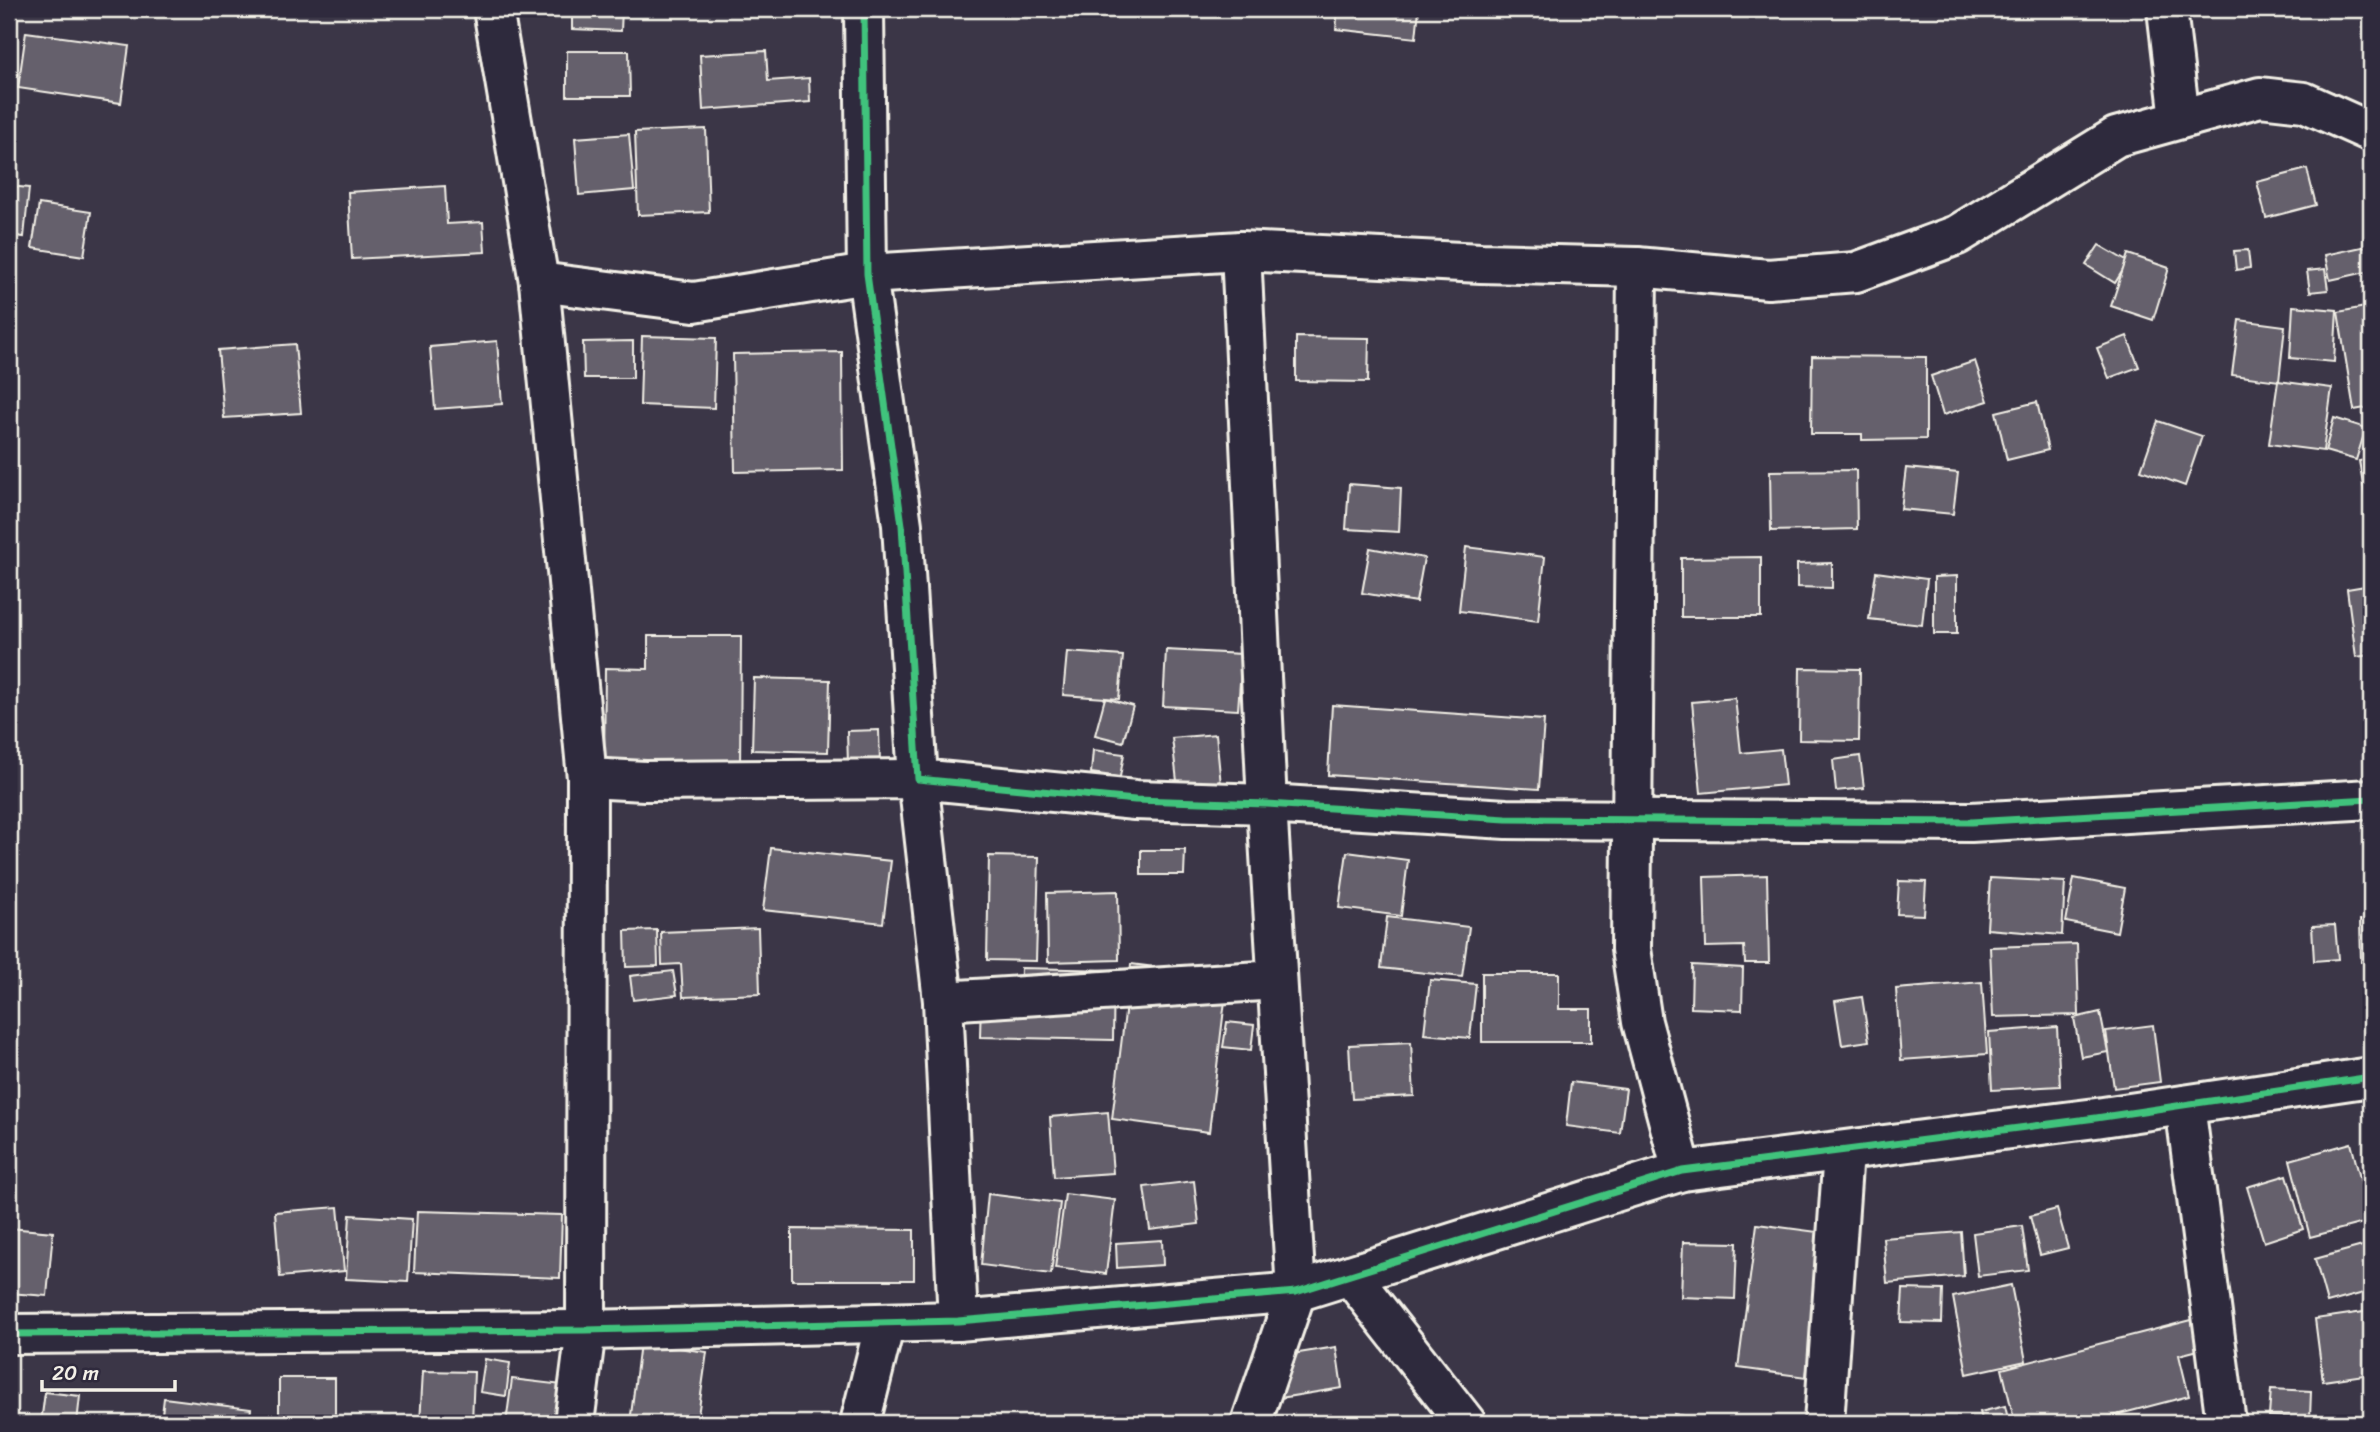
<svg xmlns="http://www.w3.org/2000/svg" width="2380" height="1432" font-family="Sriracha,sans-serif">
<rect width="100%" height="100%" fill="#3b3647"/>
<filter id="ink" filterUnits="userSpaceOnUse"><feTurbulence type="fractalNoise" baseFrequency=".0143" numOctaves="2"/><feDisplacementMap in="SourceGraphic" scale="14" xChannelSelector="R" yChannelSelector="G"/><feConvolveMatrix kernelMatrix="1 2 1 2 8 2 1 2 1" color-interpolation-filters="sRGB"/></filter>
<g filter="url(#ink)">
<g fill="#65616c" stroke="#f4f1e8" stroke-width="2">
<path d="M572,9H622L621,31L572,29Z"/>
<path d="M1338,9H1419L1416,38L1336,29Z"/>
<path d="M26,32L129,46L121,103L18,88Z"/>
<path d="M567,51H629L630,96H567Z"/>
<path d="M766,51L768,81L809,78L810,102L703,110L700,55Z"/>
<path d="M706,129L709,212L638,215L635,132Z"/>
<path d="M629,134L634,190L579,195L575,138Z"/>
<path d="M2307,169L2316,205L2266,218L2257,182Z"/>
<path d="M9,186L29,188L24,237L9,235Z"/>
<path d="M445,186L447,224L483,222L485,252L352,259L348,192Z"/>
<path d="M39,204L91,212L84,256L32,248Z"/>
<path d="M2099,245L2128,262L2115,283L2086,265Z"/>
<path d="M2371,245V271L2330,280L2325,255Z"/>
<path d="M2248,250L2250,268L2236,270L2234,251Z"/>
<path d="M2128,254L2169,268L2153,320L2111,306Z"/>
<path d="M2325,269L2328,290L2310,292L2307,271Z"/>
<path d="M2293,306L2337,310L2334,362L2290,358Z"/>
<path d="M2371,306V407L2354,410L2338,312Z"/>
<path d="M2239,320L2285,326L2279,381L2232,375Z"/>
<path d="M642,336L716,338L714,408L640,405Z"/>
<path d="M2127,336L2139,367L2109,378L2097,348Z"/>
<path d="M1296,337L1369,338L1368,382L1296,381Z"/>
<path d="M497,341L502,404L435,409L430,347Z"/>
<path d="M633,341V378H584L583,342Z"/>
<path d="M295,344L301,413L224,418L218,350Z"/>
<path d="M842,352L843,470L735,472L733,354Z"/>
<path d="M1812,356L1926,357V439L1862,440V434H1811Z"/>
<path d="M1975,361L1988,401L1943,415L1931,376Z"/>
<path d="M2278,381L2332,388L2323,451L2269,444Z"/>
<path d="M2037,402L2048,450L2007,460L1996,412Z"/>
<path d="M2334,418L2366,428L2356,460L2325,451Z"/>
<path d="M2158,421L2202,436L2185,486L2141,470Z"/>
<path d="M2371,459V493L2365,494L2359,461Z"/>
<path d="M1906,468L1958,473L1953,514L1901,509Z"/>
<path d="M1856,470L1857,529L1771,531L1770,471Z"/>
<path d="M1349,484L1401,488L1399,532L1346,529Z"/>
<path d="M1466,547L1545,557L1538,621L1459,611Z"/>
<path d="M1370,548L1424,558L1416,602L1362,593Z"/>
<path d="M1761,557V617H1681V558Z"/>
<path d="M1832,563V588L1797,587V564Z"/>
<path d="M1876,572L1927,579L1922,625L1869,619Z"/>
<path d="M1957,576V634H1934V577Z"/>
<path d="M2371,585V655L2356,657L2347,589Z"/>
<path d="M648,636H741L740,769L604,768L605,668L648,669Z"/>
<path d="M1166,650L1242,654L1238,710L1163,706Z"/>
<path d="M1067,652L1123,656L1119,699L1063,695Z"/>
<path d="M1800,668L1860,669L1859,741L1799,740Z"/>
<path d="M754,678L830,680L828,752L752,750Z"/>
<path d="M1105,698L1133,706L1123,742L1095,735Z"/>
<path d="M1735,698L1741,753L1781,749L1785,785L1701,793L1692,702Z"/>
<path d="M1332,705L1544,720L1539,789L1328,775Z"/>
<path d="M879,730L880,763L848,764L847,731Z"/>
<path d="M1216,734L1221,785L1178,790L1172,738Z"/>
<path d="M1093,750L1124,754L1120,777L1091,773Z"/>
<path d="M1860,756L1864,788L1836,791L1833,760Z"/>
<path d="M771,848L891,861L883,923L763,910Z"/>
<path d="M1141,850H1185L1184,875H1141Z"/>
<path d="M1347,852L1408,860L1401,916L1339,908Z"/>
<path d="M989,856L1039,857L1036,961L987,960Z"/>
<path d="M1767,875L1769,963H1745L1744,946L1706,947L1704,877Z"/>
<path d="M1990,878L2065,882L2062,935L1987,929Z"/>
<path d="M2074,878L2125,888L2117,932L2066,922Z"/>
<path d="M1899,881L1926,882L1924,915L1897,914Z"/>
<path d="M1118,891L1119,960L1048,962L1047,893Z"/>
<path d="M1387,917L1469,927L1462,977L1381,968Z"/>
<path d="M2360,920H2371V962H2361Z"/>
<path d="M2335,925L2338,959L2314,961L2312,926Z"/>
<path d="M758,928L760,994L683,997L681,964L662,965L661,932Z"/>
<path d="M657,930L658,966L626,967L625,931Z"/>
<path d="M2077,944L2079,1015L1993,1017L1990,947Z"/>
<path d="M1131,964L1228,976L1209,1132L1112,1119Z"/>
<path d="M1692,965L1743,968L1742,1010L1691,1008Z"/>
<path d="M1021,968L1114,970L1113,1040L980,1037L981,1000L1020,1001Z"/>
<path d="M673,971L677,995L633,1000L630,976Z"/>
<path d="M1482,973H1559V1009H1591V1042H1482Z"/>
<path d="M1430,980L1476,984L1470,1038L1424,1034Z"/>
<path d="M1982,982L1987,1054L1901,1060L1896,989Z"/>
<path d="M1862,997L1869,1041L1842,1045L1835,1001Z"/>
<path d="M2100,1012L2108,1052L2081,1057L2074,1018Z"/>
<path d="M1227,1022L1254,1025L1251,1050L1223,1047Z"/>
<path d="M2153,1025L2160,1082L2114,1088L2106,1031Z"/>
<path d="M2057,1027L2060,1086L1992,1090L1989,1032Z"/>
<path d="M1411,1042L1414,1096L1352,1099L1349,1045Z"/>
<path d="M1571,1082L1626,1089L1620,1133L1566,1126Z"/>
<path d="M1108,1112L1113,1173L1054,1177L1050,1117Z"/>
<path d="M2351,1143L2371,1221L2310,1237L2290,1160Z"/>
<path d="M2287,1175L2303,1229L2264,1242L2247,1187Z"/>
<path d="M1194,1181L1199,1224L1150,1230L1144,1187Z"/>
<path d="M988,1194L1060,1203L1051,1274L981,1265Z"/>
<path d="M1065,1194L1115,1200L1106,1274L1055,1268Z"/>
<path d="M338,1207L344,1271L280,1277L275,1212Z"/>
<path d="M2057,1209L2068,1248L2040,1255L2030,1216Z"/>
<path d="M417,1211L562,1215L560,1278L414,1272Z"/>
<path d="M350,1215L412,1219L408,1282L346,1279Z"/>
<path d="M1757,1224L1825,1233L1806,1377L1738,1368Z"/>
<path d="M2022,1226L2028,1270L1978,1276L1973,1233Z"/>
<path d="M9,1228L53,1232L47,1296L9,1293Z"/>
<path d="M792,1229L914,1230V1280H792Z"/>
<path d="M1961,1232L1964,1276L1887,1283L1883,1238Z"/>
<path d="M1162,1240L1163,1265L1117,1268L1116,1243Z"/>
<path d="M1683,1242L1737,1243L1735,1299L1681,1297Z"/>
<path d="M2366,1245L2371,1264V1291L2327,1303L2315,1259Z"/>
<path d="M2011,1285L2026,1361L1967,1374L1953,1297Z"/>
<path d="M1903,1289L1943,1290L1942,1323L1901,1322Z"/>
<path d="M2371,1311V1374L2323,1381L2315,1319Z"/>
<path d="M2207,1316L2214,1346L2179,1355L2189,1396L2085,1423H2015L2002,1369Z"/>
<path d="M640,1343L707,1352L697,1423H630Z"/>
<path d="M1336,1347L1342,1388L1280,1398L1274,1357Z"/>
<path d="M485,1359L510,1363L506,1396L480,1392Z"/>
<path d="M423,1371L474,1372L472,1423H420Z"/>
<rect x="279" y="1378" width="56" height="45"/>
<path d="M512,1379L563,1385L558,1423H506Z"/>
<path d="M2271,1389L2311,1391L2310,1418L2269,1416Z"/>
<path d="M45,1392L80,1396L77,1423H41Z"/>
<path d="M164,1398L251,1409L249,1423H161Z"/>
<path d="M2005,1406L2009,1423H1983L1980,1412Z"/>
<path d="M1674,1414L1721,1423H1672Z"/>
<path d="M391,1418L392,1423H352Z"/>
</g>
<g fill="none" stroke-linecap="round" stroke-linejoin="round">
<g stroke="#f4f1e8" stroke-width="44">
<g id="street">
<path d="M493,9L539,282L587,778L586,1330L574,1423"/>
<path d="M864,9L867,274L902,525L918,779L1135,800L1267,804L1506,819L1971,822L2371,799"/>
<path d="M2167,9L2180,119"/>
<path d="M1241,251L1267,804L1296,1292L1251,1423"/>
<path d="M1637,267L1631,949L1642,1022L1682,1171"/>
<path d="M539,282L694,302L867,274L1241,251L1481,263L1637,267L1768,279L1856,272L1957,235L2116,137L2260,97L2304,102L2371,132"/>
<path d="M587,778L645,781L918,779L943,1001L958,1321"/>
<path d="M943,1001L1277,980"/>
<path d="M2185,1105L2226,1423"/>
<path d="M1350,1275L1466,1423"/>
<path d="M9,1334L586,1330L958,1321L1296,1292L1682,1171L2096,1118L2371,1077"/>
<path d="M860,1423L885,1323"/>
<path d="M1824,1423L1843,1152"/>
</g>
</g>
<use href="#street" stroke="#2f2a3d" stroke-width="38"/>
<g stroke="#2f2a3d" stroke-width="11">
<g id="cycleway">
<path d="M864,9L867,274L902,525L918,779L1135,800L1267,804L1506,819L1971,822L2371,799"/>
<path d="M9,1334L586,1330L958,1321L1296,1292L1682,1171L2096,1118L2371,1077"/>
</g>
</g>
<use href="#cycleway" stroke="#40c37c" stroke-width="7"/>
</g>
</g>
<rect width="2380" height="1432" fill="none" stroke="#2f2a3d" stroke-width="35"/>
<rect x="18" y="18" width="2345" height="1397" fill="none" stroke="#f4f1e8" stroke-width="2.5" filter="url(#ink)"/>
<path d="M42 1380v10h133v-10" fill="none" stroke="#f4f1e8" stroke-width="3.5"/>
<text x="52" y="1380" font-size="21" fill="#f4f1e8" stroke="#2f2a3d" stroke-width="5" paint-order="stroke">20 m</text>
</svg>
